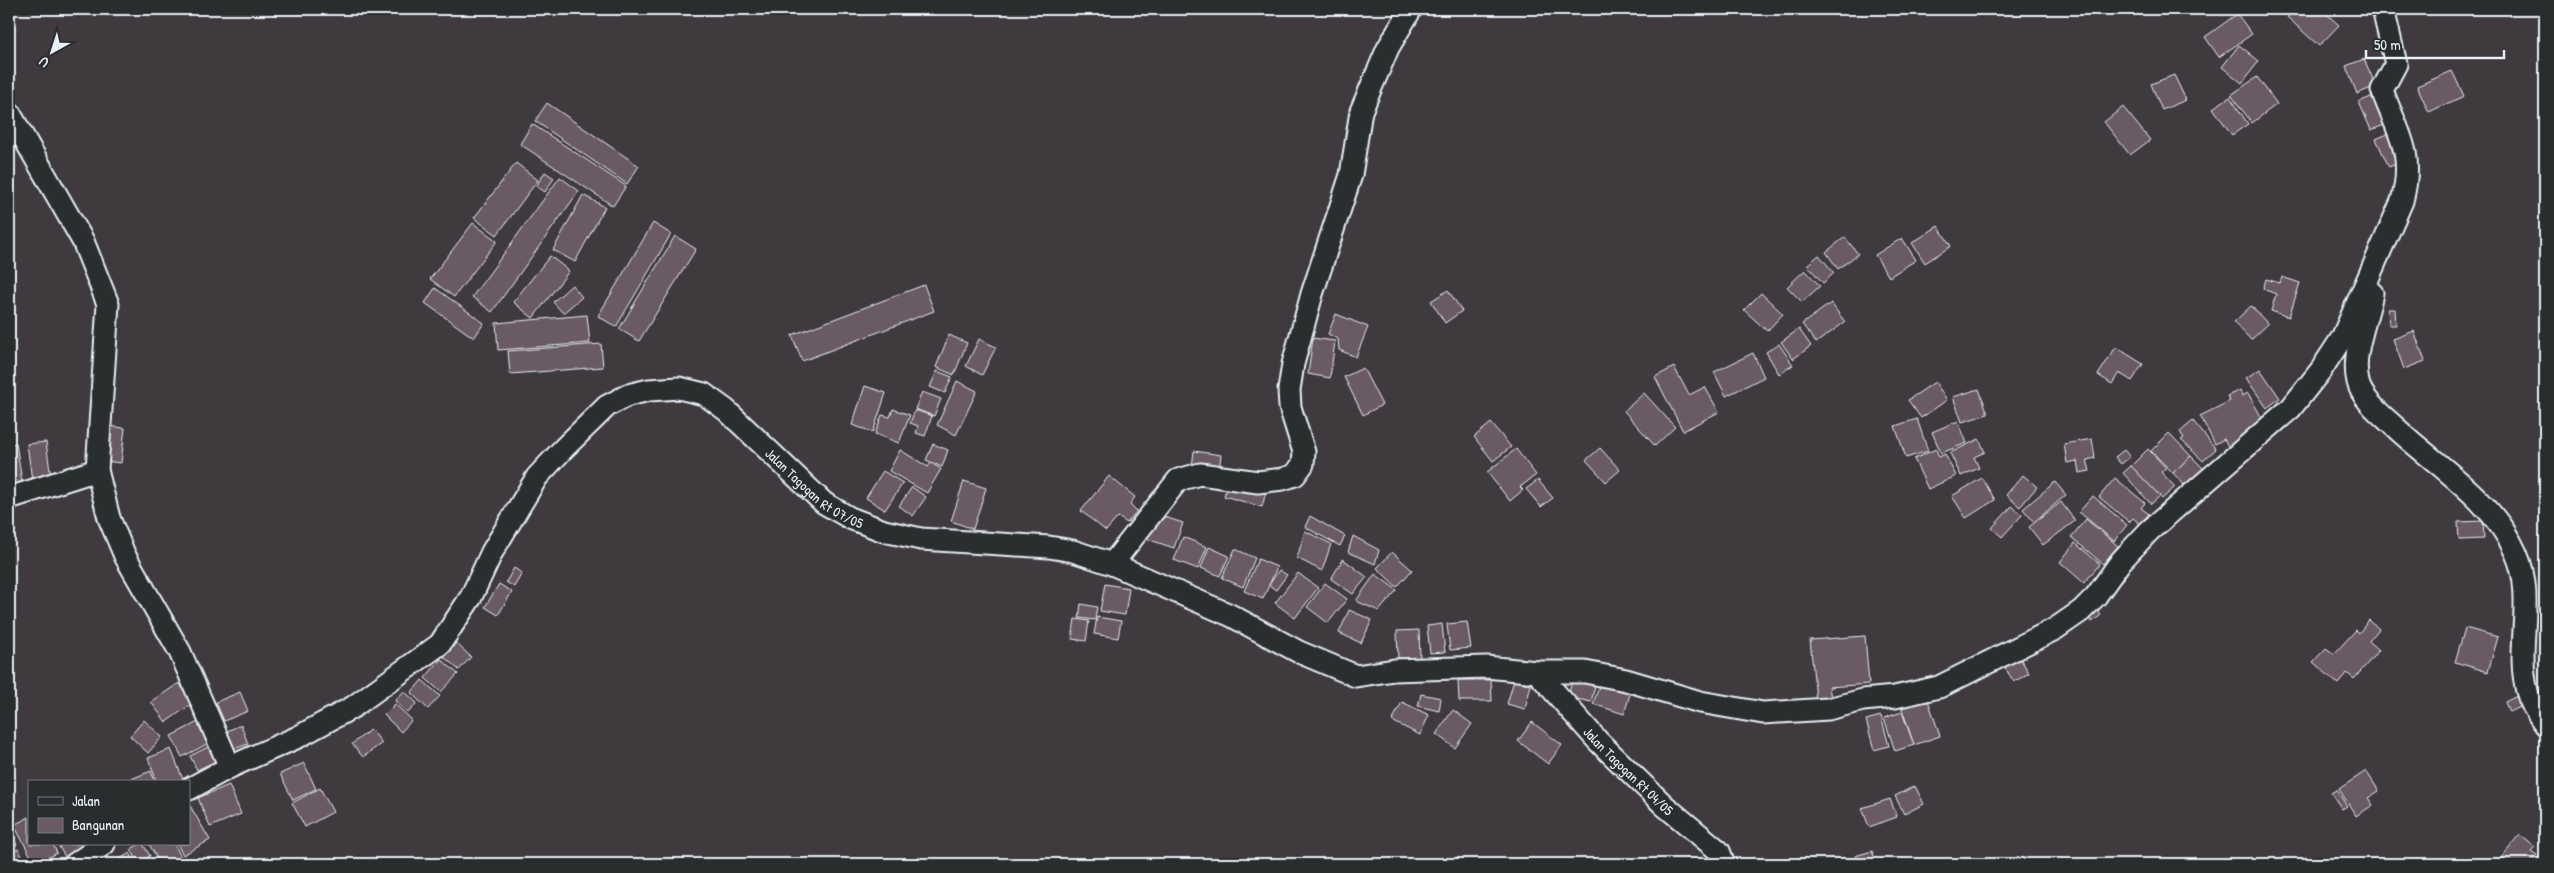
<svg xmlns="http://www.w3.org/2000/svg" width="2554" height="873" font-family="'Patrick Hand',sans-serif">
<rect width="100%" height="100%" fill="#3e3a3e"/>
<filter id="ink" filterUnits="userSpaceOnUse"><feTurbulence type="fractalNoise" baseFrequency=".02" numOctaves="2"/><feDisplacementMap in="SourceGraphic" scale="10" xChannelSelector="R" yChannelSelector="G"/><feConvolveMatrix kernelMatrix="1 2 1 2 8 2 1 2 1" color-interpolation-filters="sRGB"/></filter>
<g filter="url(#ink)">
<g fill="#6b5a64" stroke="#e8f1f8">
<path d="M2294,9H2321L2339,25L2319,46L2287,17Z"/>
<path d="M2237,14L2252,34L2219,57L2205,37Z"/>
<path d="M2239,45L2259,61L2242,83L2222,67Z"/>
<path d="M2364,59L2376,86L2357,94L2346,66Z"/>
<path d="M2452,71L2464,96L2429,112L2417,86Z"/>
<path d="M2174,75L2186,100L2162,110L2151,84Z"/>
<path d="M2257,77L2277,104L2252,123L2231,95Z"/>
<path d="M2378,94L2390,123L2371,130L2359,102Z"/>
<path d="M2230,97L2248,124L2232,135L2213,108Z"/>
<path d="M547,103L639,166L627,184L535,121Z"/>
<path d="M2123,107L2150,140L2130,155L2104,122Z"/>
<path d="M532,124L626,186L613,206L520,144Z"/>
<path d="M2392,132L2405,160L2389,167L2376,139Z"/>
<path d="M516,163L538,180L497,235L474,218Z"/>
<path d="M545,172L554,178L545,192L536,186Z"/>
<path d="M560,177L579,191L492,312L472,297Z"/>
<path d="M583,195L605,207L575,262L553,250Z"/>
<path d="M473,223L497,241L454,297L430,279Z"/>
<path d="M653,223L671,234L616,327L598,316Z"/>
<path d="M1938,226L1951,246L1925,263L1912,243Z"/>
<path d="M675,236L696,249L639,341L619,329Z"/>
<path d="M1845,237L1858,254L1838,269L1826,252Z"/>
<path d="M1902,238L1916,260L1889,277L1875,255Z"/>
<path d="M1819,255L1834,273L1823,283L1807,265Z"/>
<path d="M550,256L569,271L533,318L513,302Z"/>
<path d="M1805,270L1820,286L1802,302L1787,287Z"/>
<path d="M2282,277L2300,283L2289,317L2271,311L2276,294L2263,289L2266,279L2280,283Z"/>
<path d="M572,285L582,297L563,313L553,302Z"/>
<path d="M924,285L934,311L802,361L792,335Z"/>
<path d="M435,288L484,323L474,338L425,303Z"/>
<path d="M1448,290L1462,311L1445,323L1431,301Z"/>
<path d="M1761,293L1783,314L1767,331L1744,310Z"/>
<path d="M1831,303L1845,322L1816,343L1802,324Z"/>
<path d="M2251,306L2268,324L2251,340L2234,322Z"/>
<path d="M2388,309H2395L2396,325H2389Z"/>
<path d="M1336,314L1368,327L1356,357L1339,350L1338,339L1328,334Z"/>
<path d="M587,315L590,343L498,350L496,323Z"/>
<path d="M1799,329L1811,346L1793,359L1781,342Z"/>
<path d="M2414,331L2425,361L2404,369L2393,339Z"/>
<path d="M949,335L967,343L954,375L936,367Z"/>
<path d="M1313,338L1335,341L1330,378L1308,374Z"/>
<path d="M979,339L996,347L982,375L966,366Z"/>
<path d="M601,344L603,367L510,374L508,351Z"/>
<path d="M1779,344L1793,365L1779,374L1766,352Z"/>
<path d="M2116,347L2143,364L2132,381L2119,373L2112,384L2098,375Z"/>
<path d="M1753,353L1764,377L1726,396L1714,372Z"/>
<path d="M1674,367L1689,395L1705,387L1719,412L1683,431L1655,377Z"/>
<path d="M1363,368L1382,405L1363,415L1344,377Z"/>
<path d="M2260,369L2280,398L2267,408L2246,378Z"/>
<path d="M937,371L952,377L945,393L930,387Z"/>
<path d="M957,381L977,391L956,435L937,425Z"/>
<path d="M1935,382L1947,400L1921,418L1908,400Z"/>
<path d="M865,386L886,393L873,432L852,425Z"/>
<path d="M1979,389L1988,414L1962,422L1953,397Z"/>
<path d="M2240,390L2242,396L2248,393L2263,420L2252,426L2256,435L2229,448L2224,439L2215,444L2200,416L2230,401L2227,396Z"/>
<path d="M922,392L941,399L934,416L915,409Z"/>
<path d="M1644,393L1675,427L1655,446L1624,411Z"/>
<path d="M893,409L910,415L899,443L875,434L882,415L890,417Z"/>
<path d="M915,410L932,416L925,436L916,433L918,426L910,423Z"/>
<path d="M1917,419L1928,451L1906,458L1895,426Z"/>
<path d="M1958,421L1967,443L1941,453L1932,432Z"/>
<path d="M2193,421L2216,449L2203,461L2181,440L2184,438L2180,432Z"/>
<path d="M1491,423L1511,447L1493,461L1474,437Z"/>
<path d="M106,426L125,428L121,463L103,461Z"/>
<path d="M2169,433L2191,456L2173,473L2151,451Z"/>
<path d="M1979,439L1985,452L1974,457L1979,468L1961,476L1950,453Z"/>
<path d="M2092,439L2095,458L2087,460L2090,471L2079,473L2077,461L2067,463L2064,444Z"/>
<path d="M46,442L51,478L32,480L27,444Z"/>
<path d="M16,443L22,482L9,484V445Z"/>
<path d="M933,444L948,450L942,467L926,460Z"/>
<path d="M1600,448L1620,470L1606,482L1586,460Z"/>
<path d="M1516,449L1536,475L1520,487L1523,490L1510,501L1487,472Z"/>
<path d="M1936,449L1939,457L1945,454L1956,476L1928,489L1914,459Z"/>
<path d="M2148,449L2166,468L2161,472L2175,487L2162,499L2131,466Z"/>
<path d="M900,450L928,467L931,463L941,469L927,493L889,471Z"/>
<path d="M2124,450L2130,457L2121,464L2115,457Z"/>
<path d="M1194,451L1221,455L1219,471L1192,467Z"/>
<path d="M2191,456L2204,469L2186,487L2173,473Z"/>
<path d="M2131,466L2160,496L2151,504L2123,473Z"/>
<path d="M883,471L903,483L885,510L866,498Z"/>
<path d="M2023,475L2037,487L2020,507L2006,495Z"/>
<path d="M1109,476L1135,497L1130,504L1137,511L1127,523L1118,517L1106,531L1081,511Z"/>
<path d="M1982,478L1995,500L1966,518L1952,496Z"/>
<path d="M2115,478L2145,503L2141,508L2149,514L2140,524L2133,518L2129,522L2099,497Z"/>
<path d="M1229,480L1266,492L1262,507L1224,496Z"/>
<path d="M1538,480L1553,498L1541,507L1526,489Z"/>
<path d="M964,481L986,488L973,529L951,521Z"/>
<path d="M2055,482L2066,495L2034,522L2023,509Z"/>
<path d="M912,487L926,497L913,516L899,506Z"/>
<path d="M2093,496L2127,525L2114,541L2079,512Z"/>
<path d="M2061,502L2075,521L2043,545L2029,527Z"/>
<path d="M2012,506L2022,515L2002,537L1992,528Z"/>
<path d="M1152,513L1183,523L1174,548L1144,538Z"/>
<path d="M1310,516L1345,536L1340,546L1305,527Z"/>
<path d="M2086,519L2118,546L2103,564L2071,537Z"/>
<path d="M2483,521L2484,539L2459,540L2458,522Z"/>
<path d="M1305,531L1331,544L1322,571L1297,558Z"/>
<path d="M1353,536L1379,550L1375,564L1348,552Z"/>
<path d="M1183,537L1207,547L1198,569L1174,560Z"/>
<path d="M2075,543L2100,564L2084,583L2060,562Z"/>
<path d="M1209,547L1229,556L1220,576L1201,568Z"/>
<path d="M1235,549L1255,558L1243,587L1222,578Z"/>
<path d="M1392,552L1412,570L1397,587L1377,568Z"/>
<path d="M1258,559L1277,567L1263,599L1244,591Z"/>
<path d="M1343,559L1367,577L1353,594L1331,579Z"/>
<path d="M514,568L522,573L514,587L506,582Z"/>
<path d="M1279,570L1287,575L1276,590L1269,585Z"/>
<path d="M1298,573L1318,588L1295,618L1275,603Z"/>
<path d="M1375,574L1397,590L1379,611L1356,601Z"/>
<path d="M1325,583L1347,599L1328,623L1307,607Z"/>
<path d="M499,584L512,592L498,615L485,607Z"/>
<path d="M1105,584L1129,588L1125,615L1100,611Z"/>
<path d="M1081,604L1097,607L1095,620L1079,618Z"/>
<path d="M2094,606L2101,615L2092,622L2085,613Z"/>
<path d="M1349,610L1372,620L1361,643L1339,633Z"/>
<path d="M1097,617L1121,621L1118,638L1094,634Z"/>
<path d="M1075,619L1089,621L1086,641L1072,639Z"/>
<path d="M2369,620L2379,629L2369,641L2379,650L2354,679L2347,673L2338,684L2313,662L2326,648L2334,654L2356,630L2359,633Z"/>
<path d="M1467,622L1471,648L1450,650L1447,624Z"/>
<path d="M1442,624L1445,652L1430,653L1427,626Z"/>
<path d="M2465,628L2498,637L2488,672L2455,662Z"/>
<path d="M1419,630L1420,658H1398L1397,631Z"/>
<path d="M1865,636L1869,684L1829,687L1831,698L1816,699L1810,640Z"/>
<path d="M456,643L471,657L459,670L444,657Z"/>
<path d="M2017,653L2029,673L2014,682L2002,663Z"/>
<path d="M441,659L458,674L441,692L425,678Z"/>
<path d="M1573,676L1596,682L1591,702L1568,697Z"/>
<path d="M422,680L440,696L428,709L411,693Z"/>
<path d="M1458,680H1491L1492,701H1459Z"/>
<path d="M1514,680L1531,685L1525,709L1507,704Z"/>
<path d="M1601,681L1631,691L1624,714L1593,704Z"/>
<path d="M179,683L193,703L166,722L151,702Z"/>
<path d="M404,691L417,703L408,713L395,701Z"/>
<path d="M240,692L248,711L224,721L216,702Z"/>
<path d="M2523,693L2528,703L2509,712L2505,702Z"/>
<path d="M1421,694L1441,698L1439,711L1418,706Z"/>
<path d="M1926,694L1940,736L1914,745L1900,703Z"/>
<path d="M1402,702L1429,715L1420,735L1392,721Z"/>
<path d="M395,704L412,720L401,732L384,715Z"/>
<path d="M1453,710L1472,724L1455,748L1436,734Z"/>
<path d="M1902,712L1914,745L1895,751L1884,718Z"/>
<path d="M1881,716L1889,746L1874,750L1866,720Z"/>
<path d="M144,720L162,737L148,753L130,736Z"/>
<path d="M202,720L213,741L182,757L171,736Z"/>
<path d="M1532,722L1562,745L1548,764L1518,741Z"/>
<path d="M241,725L248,744L234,749L227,731Z"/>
<path d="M371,729L382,743L363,757L352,744Z"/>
<path d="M210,746L216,761L197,770L190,756Z"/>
<path d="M171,749L184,782H157L148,758Z"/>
<path d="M304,763L316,789L293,800L280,774Z"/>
<path d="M151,771L155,782H132L131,779Z"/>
<path d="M2366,771L2379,791L2368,798L2373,805L2356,816L2339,789Z"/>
<path d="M229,785L241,814L210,827L198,798Z"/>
<path d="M1915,786L1924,804L1904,814L1895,796Z"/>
<path d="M320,788L333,812L305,827L292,803Z"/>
<path d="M2336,790L2347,806L2342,809L2331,793Z"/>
<path d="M1890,799L1897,817L1869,827L1862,808Z"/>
<path d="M189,804L210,840L183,855L177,844H189Z"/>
<path d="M29,817V844H53L57,853L37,864H35L14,825Z"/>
<path d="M9,829L17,845L9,849Z"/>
<path d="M2520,835L2535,847L2531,851L2537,855L2530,864H2496Z"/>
<path d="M64,844H81L86,851L69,863L59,847Z"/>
<path d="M140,844H143L150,856L138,862L131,849Z"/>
<path d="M149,844H174L185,864H160Z"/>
<path d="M18,849L27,864H9V854Z"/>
<path d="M1872,851L1877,864H1857L1855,856Z"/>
<path d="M130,853L136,864H111Z"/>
</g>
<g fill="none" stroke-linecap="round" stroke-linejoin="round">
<g stroke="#e8f1f8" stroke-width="25">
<g id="minor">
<path d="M9,112L83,241L108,304L97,470L109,518L125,556L180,652L230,767"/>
<path d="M2372,293C2367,320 2351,354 2358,382C2362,400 2383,416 2396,428C2437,466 2493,500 2516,553C2536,598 2515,646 2527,691C2530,704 2538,714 2545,724"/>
<path d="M9,498L97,470"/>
<path d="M1112,564L1178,480L1200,474L1258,482L1283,479L1295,475L1303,464L1304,452L1290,407L1289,390L1293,364L1312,294L1351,175L1361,111L1388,48L1411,9"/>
<path id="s1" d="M1537,672L1598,741L1665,806L1719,851L1724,864"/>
<path id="s2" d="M189,789L230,767L298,737L353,707L440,644L471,597L492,552L537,477L564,448L607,406L628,395L649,390L679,388L704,394L726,410L824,503L850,518L884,531L921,539L1049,547L1073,551L1112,564L1230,615L1299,652L1356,676L1394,670L1486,667L1537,672H1585L1626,680L1700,702L1763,713L1828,709L1863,700L1895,697L1939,687L2055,629L2081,611L2096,596L2121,561L2149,531L2291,408L2321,370L2342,338L2402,201C2415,152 2398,134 2382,90L2396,64L2383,9"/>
<path d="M75,864L104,844"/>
</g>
</g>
<use href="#minor" stroke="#2a2d2e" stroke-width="21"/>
</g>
</g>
<g text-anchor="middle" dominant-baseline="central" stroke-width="4.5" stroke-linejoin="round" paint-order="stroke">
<g font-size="14" fill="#e8f1f8" stroke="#2a2d2e">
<text stroke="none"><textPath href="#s2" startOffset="831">Jalan Tagogan Rt 07/05</textPath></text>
<text stroke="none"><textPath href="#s1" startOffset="135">Jalan Tagogan Rt 04/05</textPath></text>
</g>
</g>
<rect width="2554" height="873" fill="none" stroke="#2a2d2e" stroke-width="30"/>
<rect x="15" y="15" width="2524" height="843" fill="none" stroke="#e8f1f8" stroke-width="2" filter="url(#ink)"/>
<rect x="28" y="780" width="162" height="65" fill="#2a2d2e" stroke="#767b7f"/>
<rect x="38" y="797" width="25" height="8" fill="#2a2d2e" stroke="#767b7f"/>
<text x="72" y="806" font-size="15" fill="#e8f1f8">Jalan</text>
<rect x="38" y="818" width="25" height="15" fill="#6b5a64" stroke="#767b7f"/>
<text x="72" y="830" font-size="15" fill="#e8f1f8">Bangunan</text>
<g transform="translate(52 52) rotate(219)" stroke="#2a2d2e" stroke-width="4" paint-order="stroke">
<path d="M0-4L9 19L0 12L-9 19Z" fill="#e8f1f8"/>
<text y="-8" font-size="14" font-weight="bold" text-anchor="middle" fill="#e8f1f8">U</text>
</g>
<path d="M2366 50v8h138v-8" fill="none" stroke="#e8f1f8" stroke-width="2.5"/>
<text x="2374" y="50" font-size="15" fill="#e8f1f8" stroke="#2a2d2e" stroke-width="4" paint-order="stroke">50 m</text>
</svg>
